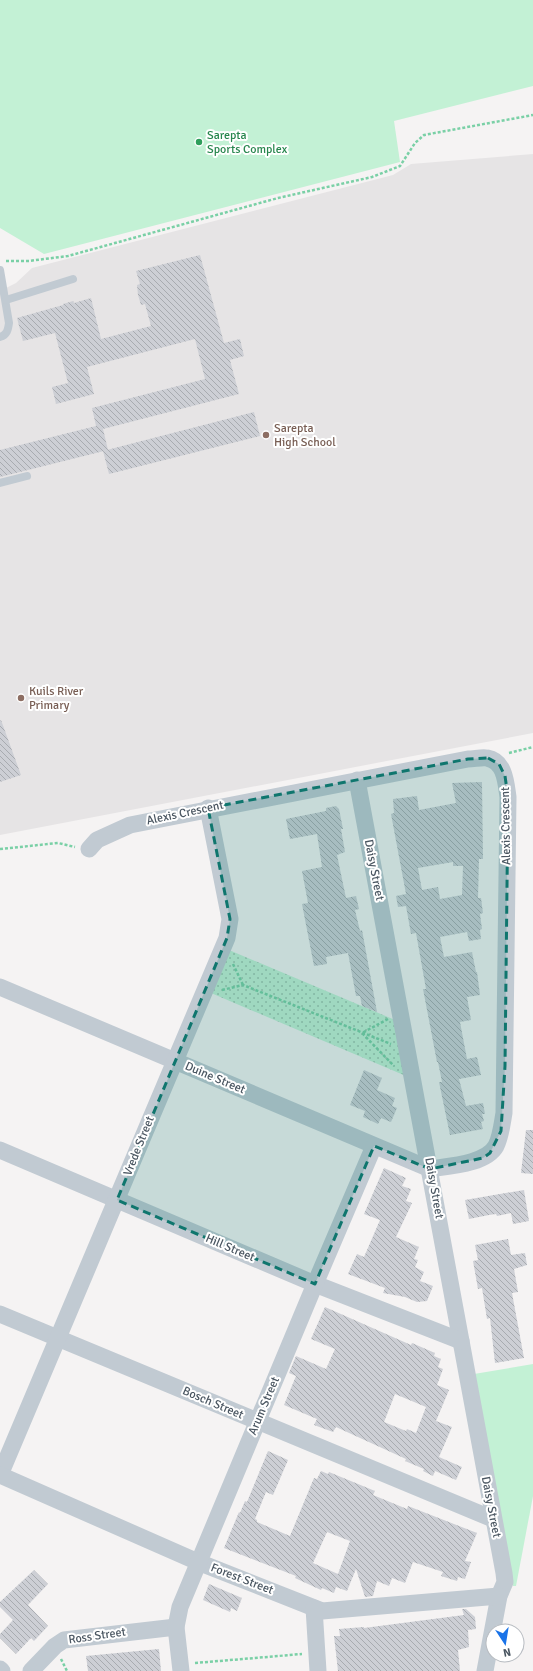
<svg xmlns="http://www.w3.org/2000/svg" width="533" height="1671" font-family="Signika,sans-serif">
<defs>
<pattern id="park-dots" width="8" height="8" patternUnits="userSpaceOnUse"><rect width="8" height="8" fill="#c3f1d5"/><path d="M2 2h.1M6 6h.1" fill="none" stroke="#a0c6b0" stroke-width="1.8" stroke-linecap="round"/></pattern>
<pattern id="building-back-hatch" width="6" height="6" patternUnits="userSpaceOnUse"><rect width="6" height="6" fill="#cdcfd5"/><path d="M-1 5l2 2M0 0l6 6M5-1l2 2" fill="none" stroke="#a8abb0"/></pattern>
</defs>
<rect width="100%" height="100%" fill="#f5f3f3"/>
<path fill="#e6e4e5" d="M533,154V733L0,835V291L16,283L32,268L393,175L411,164Z"/>
<g fill="#c3f1d5">
<path d="M0,0H533V86L394,121L400,162L44,254L0,228Z"/>
<path d="M533,1364V1496L516,1586H513L474,1374Z"/>
</g>
<path fill="url(#park-dots)" d="M229,950L395,1020L406,1076L211,993Z"/>
<g fill="url(#building-back-hatch)" fill-rule="evenodd">
<path d="M200,255L224,343L240,339L244,356L230,360L239,394L103,429L108,450L0,477V450L96,426L92,408L205,379L195,339L87,367L94,394L56,404L52,387L68,383L55,333L23,341L17,318L63,305V304L73,301L74,303L91,298L101,339L151,326L145,304L141,305L138,295L137,285L140,284L136,271Z"/>
<path d="M254,412L260,436L109,474L103,451Z"/>
<path d="M1,720L21,775L0,782V721Z"/>
<path d="M482,782L483,859H479L478,898H481L483,913L480,914L482,929L480,930L481,939L469,941L467,932L440,937L444,957L472,952L476,972H477L480,995L467,997L471,1020L460,1022L467,1059L477,1057L481,1075L459,1079L466,1106L483,1103L485,1114H482L484,1121L481,1122L483,1129L450,1135L439,1082H442L438,1062H437L423,989H426L416,933L411,934L406,906L398,907L396,896L406,894L391,814L394,813L393,799L417,796L419,810L456,803L452,783ZM453,862V866H463L462,895L440,899L438,887L422,890L418,868Z"/>
<path d="M336,806L339,809L343,829H341L345,852L337,855L346,898L356,896L359,909L355,910L360,931L362,930L377,1012L362,1006L360,996H356L348,953L326,957L327,964L314,966L302,904L308,903L302,871L322,867L317,834L290,839L286,819L326,811V808Z"/>
<path d="M364,1070L382,1078L377,1090L395,1098L392,1106L397,1108L391,1122L381,1118L378,1124L363,1117L365,1111L350,1105Z"/>
<path d="M526,1130H533V1174L521,1173Z"/>
<path d="M384,1168L406,1178L402,1186L411,1189L406,1201L412,1203L396,1237L419,1247L414,1259L418,1260L415,1267L424,1272L420,1281L433,1286L427,1301L417,1302L405,1297L383,1293L385,1288L348,1274L357,1254L364,1257L380,1220L364,1214Z"/>
<path d="M524,1190L529,1221L513,1224L511,1213L497,1216L496,1214L489,1215L469,1219L465,1200Z"/>
<path d="M508,1239L511,1255L525,1253L527,1265L514,1269L518,1292L512,1293L524,1358L495,1363L490,1318L487,1319L482,1288L478,1289L473,1261L478,1260L475,1245Z"/>
<path d="M325,1307L411,1345L412,1343L435,1353L434,1356L441,1359L438,1367L443,1369L437,1385L449,1390L436,1421L452,1427L439,1457L462,1467L456,1480L435,1471L433,1476L423,1471L424,1469L405,1461L406,1459L336,1427L333,1432L314,1425L317,1419L284,1405L296,1376L289,1373L296,1356L326,1369L335,1349L311,1339ZM395,1394L426,1407L416,1433L407,1429L406,1431L384,1422Z"/>
<path d="M268,1451L288,1460L273,1495L266,1492L255,1519L257,1520V1522L290,1536L314,1478L317,1479L321,1471L328,1474L329,1472L375,1491L373,1495L407,1509L408,1506L477,1533L465,1561L471,1562L465,1579L458,1577L457,1581L441,1576L443,1572L413,1562L405,1583L392,1578L389,1586L377,1581L373,1596L365,1597L356,1569L347,1591L336,1587L334,1593L322,1588L321,1590L295,1578L296,1576L224,1548L239,1512L240,1513L245,1501L247,1502ZM327,1532L350,1541L338,1574L313,1563Z"/>
<path d="M34,1570L48,1584L28,1605L48,1626L34,1641L31,1638L16,1654L0,1638V1634L13,1620L0,1607V1602Z"/>
<path d="M209,1584L242,1598L237,1611L231,1608L230,1612L203,1600Z"/>
<path d="M462,1609H466L475,1617L476,1629L468,1630L469,1647L458,1650L460,1671H338L334,1636H340L339,1629L364,1627V1628L464,1615Z"/>
<path d="M159,1649L161,1671H88L86,1656Z"/>
</g>
<g fill="none" stroke-linecap="round" stroke-linejoin="round">
<g stroke="#7ad0a6" stroke-width="2.5" stroke-dasharray="3 2" stroke-linecap="butt">
<path d="M6,261H29L68,256L278,198L372,177L400,166L415,143L424,135L533,115"/>
<path d="M509,753L533,747"/>
<path d="M0,849L58,843L75,847"/>
<path d="M233,964L243,985"/>
<path d="M222,990L243,985L391,1044"/>
<path d="M388,1019L362,1033L394,1066"/>
<path d="M61,1659L67,1671"/>
<path d="M195,1663L302,1654"/>
</g>
<g stroke="#c1cad2" stroke-width="8">
<path d="M0,270L9,323C8,330 7,335 0,337"/>
<path d="M6,300L73,279"/>
<path d="M0,483L27,476"/>
</g>
<g stroke="#c1cad2" stroke-width="17">
<path d="M357,780L504,1573L505,1582L499,1596L485,1671"/>
<path d="M0,987L430,1169C449,1166 486,1164 496,1146C501,1136 502,1124 504,1113L508,797C506,783 505,761 487,758C482,757 474,759 468,759L130,825L97,840L89,849"/>
<path d="M0,1150L315,1284L461,1341"/>
<path d="M0,1314L493,1519"/>
<path d="M0,1475L227,938L230,919L208,808"/>
<path d="M0,1475L198,1562L322,1611L499,1596"/>
<path d="M314,1608L318,1671"/>
<path d="M0,1669L2,1671"/>
<path d="M31,1671L55,1646L64,1640L176,1627"/>
<path d="M181,1671L176,1627L180,1607L315,1284L374,1146"/>
</g>
</g>
<path fill="#0f766e" fill-opacity="0.2" stroke="#0f766e" stroke-width="3" stroke-dasharray="8 5" stroke-linejoin="round" d="M488,758L499,764L505,776L508,797L505,1066L501,1131L490,1153L483,1158L430,1169L374,1146L315,1284L117,1200L227,938L230,919L208,808L468,759Z"/>
<circle fill="#2e9e5b" stroke="#fff" stroke-width="1.5" cx="199" cy="142" r="4"/>
<g fill="#8d6e63" stroke="#fff" stroke-width="1.5">
<circle cx="266" cy="435" r="4"/>
<circle cx="21" cy="698" r="4"/>
</g>
<g text-anchor="middle" dominant-baseline="central" stroke-width="4" stroke-linejoin="round" paint-order="stroke">
<g font-size="12" fill="#27864d" stroke="#fff" text-anchor="start">
<text x="207" y="135">Sarepta<tspan x="207" dy="14">Sports Complex</tspan></text>
</g>
<g font-size="12" fill="#785e54" stroke="#fff" text-anchor="start">
<text x="274" y="428">Sarepta<tspan x="274" dy="14">High School</tspan></text>
<text x="29" y="691">Kuils River<tspan x="29" dy="14">Primary</tspan></text>
</g>
<g font-size="12" fill="#4a5661" stroke="#fff">
<text transform="translate(185 813) rotate(-12)">Alexis Crescent</text>
<text transform="translate(506 826) rotate(-91)">Alexis Crescent</text>
<text transform="translate(374 870) rotate(79)">Daisy Street</text>
<text transform="translate(215 1078) rotate(23)">Duine Street</text>
<text transform="translate(139 1146) rotate(-68)">Vrede Street</text>
<text transform="translate(434 1188) rotate(80)">Daisy Street</text>
<text transform="translate(230 1248) rotate(23)">Hill Street</text>
<text transform="translate(213 1403) rotate(23)">Bosch Street</text>
<text transform="translate(264 1406) rotate(-67)">Arum Street</text>
<text transform="translate(491 1507) rotate(79)">Daisy Street</text>
<text transform="translate(242 1579) rotate(21)">Forest Street</text>
<text transform="translate(97 1636) rotate(-8)">Ross Street</text>
</g>
</g>
<g transform="translate(505 1643) rotate(168)"><circle r="19" fill="#ffffff" stroke="#b7bbc0"/>
<path d="M0-3L7 15L0 10L-7 15Z" fill="#1a73e8"/>
<text y="-6" font-size="11" font-weight="bold" text-anchor="middle" fill="#4a5661">N</text>
</g>
</svg>
